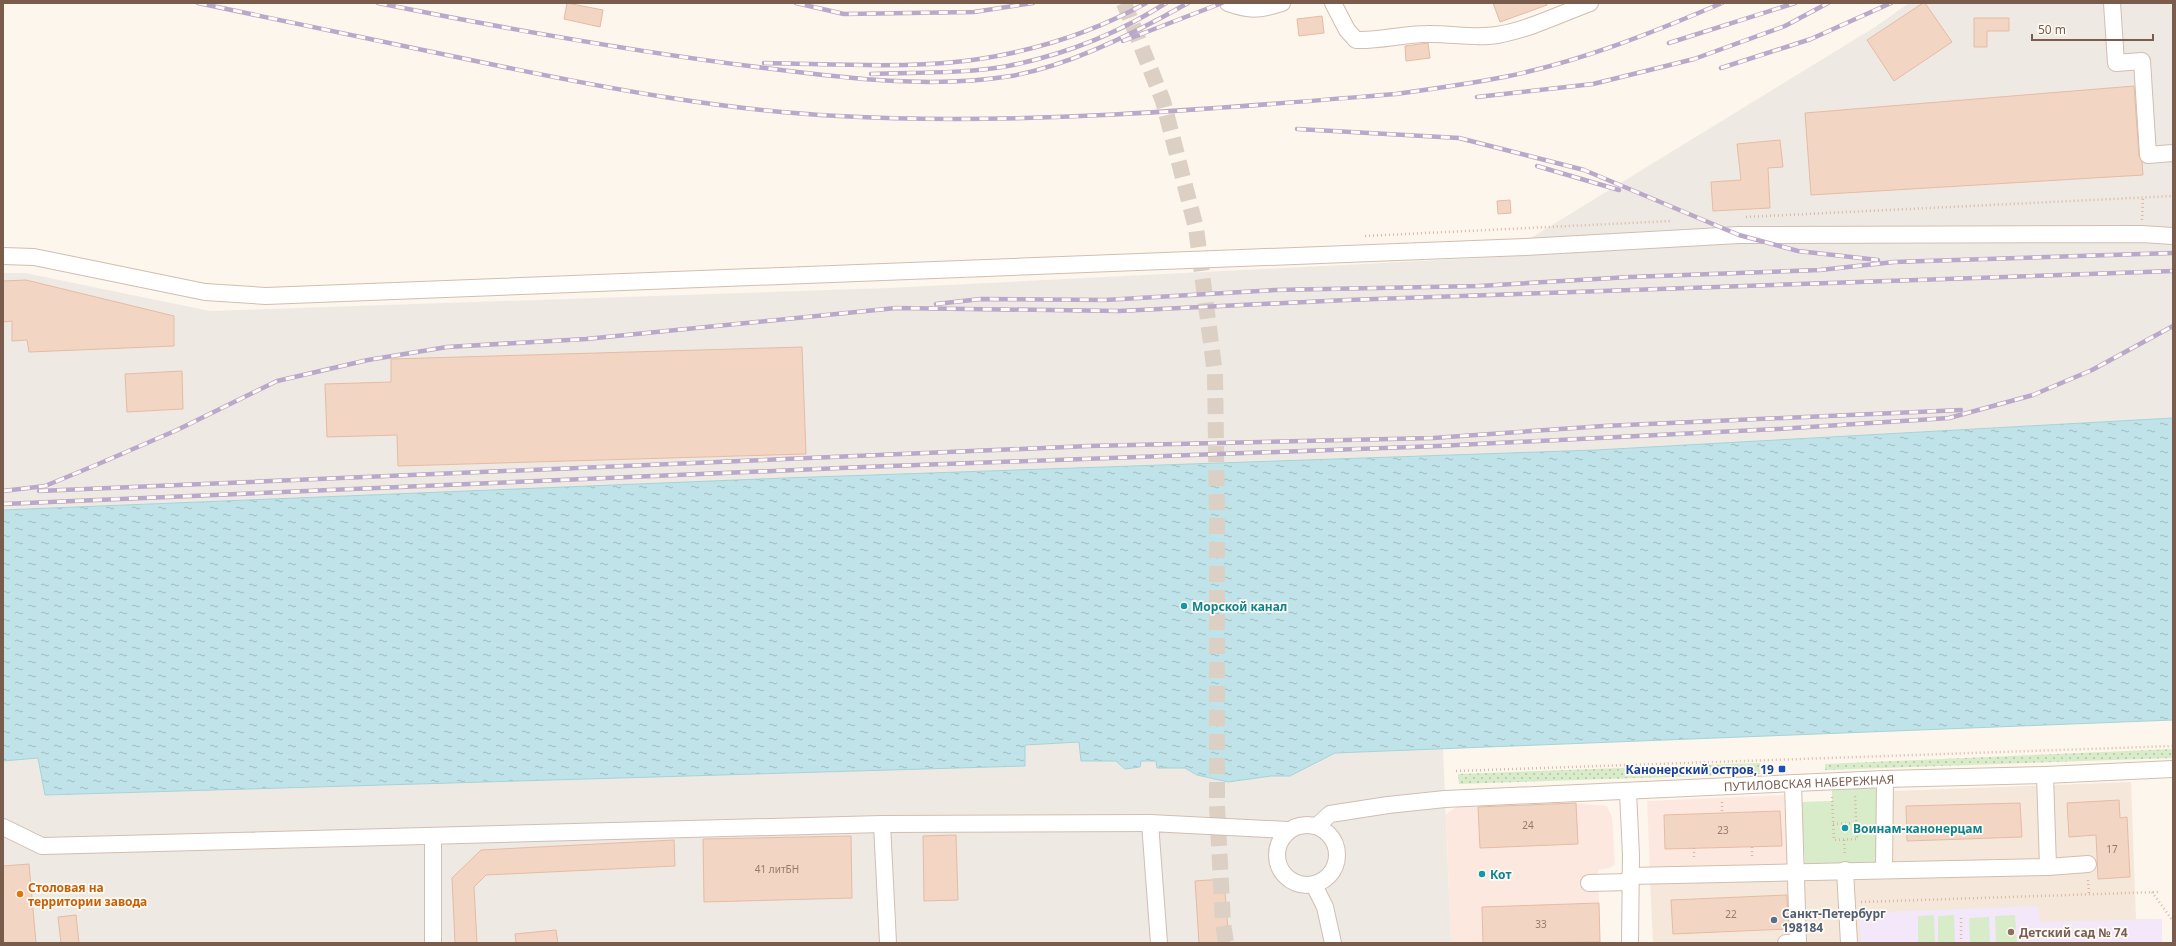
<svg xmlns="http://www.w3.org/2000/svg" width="2176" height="946" font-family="'Noto Sans',sans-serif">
<defs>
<pattern id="grass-dots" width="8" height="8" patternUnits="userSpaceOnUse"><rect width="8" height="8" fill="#d8ecc9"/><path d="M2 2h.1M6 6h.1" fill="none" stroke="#b4c2a5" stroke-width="1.8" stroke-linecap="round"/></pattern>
<pattern id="water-ripples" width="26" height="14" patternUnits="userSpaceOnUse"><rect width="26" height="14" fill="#bfe3e8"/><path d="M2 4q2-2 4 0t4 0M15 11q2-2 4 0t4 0" fill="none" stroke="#a0bbbe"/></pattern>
</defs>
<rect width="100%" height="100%" fill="#fdf6ec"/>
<path fill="#f5e8da" d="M2131,782L2136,919H2162V943H1653L1650,881L1890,877L1891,791Z"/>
<g fill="#fde8e0">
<path d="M1788,795L1791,867L1650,871L1647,801Z"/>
<path d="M1576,803L1607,806L1612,817L1615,864L1610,868L1598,870L1600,943H1451L1446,814L1456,807Z"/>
</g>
<g fill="#efe9e4">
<path d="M1909,3H2173V418L1596,450L785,478L3,510V273H25L210,311L888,288L1500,257L1875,27Z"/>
<path d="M1079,742L1081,761H1156L1157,768H1185L1197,775L1228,782L1271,776H1290L1335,753L1443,748L1451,943H3V761L38,758L45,795L1025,765V745Z"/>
</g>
<path fill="#f3e8fa" d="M2038,906L2040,922L2162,919V943H1861L1859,913Z"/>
<g fill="url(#grass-dots)">
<path d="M2173,749V758L1825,770V764Z"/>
<path d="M1760,763V774L1459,784L1458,774Z"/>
</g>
<g fill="#d8ecc9">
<path d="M1877,788L1878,865H1805L1801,802L1832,801V790Z"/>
<path d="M1934,915L1935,943H1918V916Z"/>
<path d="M1954,915L1955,943H1938V916Z"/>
<path d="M2015,915L2017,943H1996L1995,916Z"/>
<path d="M1989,917L1990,943H1970L1969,918Z"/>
</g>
<path fill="url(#water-ripples)" stroke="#a5d3da" d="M2173,418V720L1335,753L1290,776H1271L1228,782L1197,775L1185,768H1157L1156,761H1141L1140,767L1125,769L1116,761H1081L1079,742L1025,745V766L45,795L38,758L3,761V510L785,478L1596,450Z"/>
<g fill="#f3d5c3" stroke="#e6bba3">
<path d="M567,3L603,10L600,27L564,19Z"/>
<path d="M1493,3H1547V5L1500,22Z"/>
<path d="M1923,3H1925L1952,42L1894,81L1867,40Z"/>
<path d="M1322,16L1324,33L1299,36L1297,19Z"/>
<path d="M1974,18H2009V31H1987V47H1974Z"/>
<path d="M1428,43L1430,58L1406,61L1405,46Z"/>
<path d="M2134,86L2139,156L2142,162L2143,175L1811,195L1805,113Z"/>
<path d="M1780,140L1783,167L1768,168L1770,208L1713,211L1711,182L1741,180L1737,144Z"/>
<path d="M1510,200L1511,213L1498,214L1497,201Z"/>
<path d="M26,280L174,316V346L29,352L27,340L12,341V321L3,322V281Z"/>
<path d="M802,347L806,454L398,466L397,435L327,437L325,384L391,382V359Z"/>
<path d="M182,371L183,409L127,412L125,374Z"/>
<path d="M2119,800L2120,818L2127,817L2130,877L2098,879L2096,835L2069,837L2067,803Z"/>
<path d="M1576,803L1578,844L1480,848L1478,807Z"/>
<path d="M2020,803L2022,837L1907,841L1906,806Z"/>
<path d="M1780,811L1782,846L1665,849L1664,815Z"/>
<path d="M956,835L958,900L924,901L923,836Z"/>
<path d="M851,836L852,898L704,902L703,839Z"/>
<path d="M674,840L675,866L486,875L474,887L477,943H455L452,878L481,850Z"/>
<path d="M29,864L36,943H3V866Z"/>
<path d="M1224,879L1229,943H1199L1195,881Z"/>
<path d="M1787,895L1788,929L1673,934L1671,900Z"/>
<path d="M1599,903L1600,942L1483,943L1482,907Z"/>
<path d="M76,915L79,943H61L58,917Z"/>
<path d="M556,930L558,943H516L515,934Z"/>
</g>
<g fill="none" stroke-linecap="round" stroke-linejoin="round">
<path stroke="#dcd0c4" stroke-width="16" stroke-dasharray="16 8" stroke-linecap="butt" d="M1124,3L1163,101L1196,228L1215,374L1217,517V805L1223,923L1226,943"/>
<g stroke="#d1beb0" stroke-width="18">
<g id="minor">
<path d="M1228,3C1250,11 1260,10 1282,3"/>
<path d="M1333,3L1347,30L1356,40C1380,41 1403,34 1426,34C1450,33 1473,39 1497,35C1528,30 1560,14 1590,3"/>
<path d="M2112,3L2116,63L2142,61L2148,155L2173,153"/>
<path d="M3,256L34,257L205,292L266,296L1525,247L1739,235L2142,234L2173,236"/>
<path d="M2045,775L2048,867"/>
<path d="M1628,792L1631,855L1630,943"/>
<path d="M882,824L888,943"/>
<circle cx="1307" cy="855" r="30"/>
<path id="s1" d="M1317,826L1330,814L1388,805L1445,799L1885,779L2045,775L2173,769"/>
<path d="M3,827L42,846L882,824L1150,823"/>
<path d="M433,836V943"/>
<path d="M1845,870L1849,943"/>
<path d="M1884,870L1885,779"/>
<path d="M1630,876L2048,867L2088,864"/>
<path d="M1589,883L1630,882"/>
<path d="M1314,885L1325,907L1333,943"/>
<path d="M1159,943L1150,823L1288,830"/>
<path d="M1786,943H1798L1793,784"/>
</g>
</g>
<g stroke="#d9b8a5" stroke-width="2.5" stroke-dasharray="1 3" stroke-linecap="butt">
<path d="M1746,217L2173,196"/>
<path d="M2142,220L2143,198"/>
<path d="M1365,236L1671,221"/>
<path d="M1456,771L2173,746"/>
<path d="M1832,797L1834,840L1857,839L1855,795"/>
<path d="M1722,802V813"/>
<path d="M1833,824L1856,823"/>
<path d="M1844,840L1845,855"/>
<path d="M1752,847V858"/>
<path d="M1694,848V860"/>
<path d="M2088,880L2089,894"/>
<path d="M2152,892L2173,921"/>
<path d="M1861,902L2158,892"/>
<path d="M1961,943V918"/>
</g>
<use href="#minor" stroke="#fff" stroke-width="16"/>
<g stroke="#b9a8c9" stroke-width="4.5">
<g id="rail">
<path d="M198,3C295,23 392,44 490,64C605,88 720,110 838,116C1024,126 1210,109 1396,94C1432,89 1468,84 1504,77C1579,62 1652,33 1722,3"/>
<path d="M378,3C507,29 635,52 765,68C845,78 930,89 1011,76C1068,66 1137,32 1188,3"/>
<path d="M796,3L844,14L974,12L1033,3"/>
<path d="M1123,41L1222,3"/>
<path d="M1669,43L1795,3"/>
<path d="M764,63C843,64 930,71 1007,54C1055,44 1103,27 1146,3"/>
<path d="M1721,68L1811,39L1891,3"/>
<path d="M871,74C916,72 964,74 1008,66C1063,55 1119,33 1166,3"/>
<path d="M1477,97L1593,84L1694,59L1785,26L1828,3"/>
<path d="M1297,129L1459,138L1584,170L1739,235L1798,251L1878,260"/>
<path d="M1537,166L1619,190"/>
<path d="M936,304L981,299L1105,300L1275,290L1479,286L1630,277L1820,270L1894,262L2173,253"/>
<path d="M3,491L45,486L96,465L177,430L277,381L368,360L447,347L586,339L896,308L1119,311L1347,300L2173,271"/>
<path d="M39,491L1089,446L1433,438L1604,426L1961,410"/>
<path d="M3,504L864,467L1438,446L1777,429L1949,418L2033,395L2092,370L2173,326"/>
</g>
</g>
<use href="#rail" stroke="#fffaf3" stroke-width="3" stroke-dasharray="9" stroke-linecap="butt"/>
</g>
<g fill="#0f9aa8" stroke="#fffaf3" stroke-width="1.5">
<circle cx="1184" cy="606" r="4"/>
<circle cx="1845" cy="828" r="4"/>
<circle cx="1482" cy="874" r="4"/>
</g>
<rect fill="#1a4fb4" stroke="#fffaf3" stroke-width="1.5" x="1778" y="765" width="8" height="8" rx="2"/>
<circle fill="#e8710a" stroke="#fffaf3" stroke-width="1.5" cx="20" cy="894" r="4"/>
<circle fill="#5c6f8a" stroke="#fffaf3" stroke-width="1.5" cx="1774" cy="920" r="4"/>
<circle fill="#8d6e63" stroke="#fffaf3" stroke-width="1.5" cx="2011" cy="932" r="4"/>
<g text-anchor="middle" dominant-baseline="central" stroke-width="3.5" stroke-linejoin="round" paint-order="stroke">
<g font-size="10" fill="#987a6a">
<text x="1528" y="825">24</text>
<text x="1723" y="830">23</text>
<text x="2112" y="849">17</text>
<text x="777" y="869">41 литБН</text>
<text x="1731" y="914">22</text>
<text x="1541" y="924">33</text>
</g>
<g font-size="12" font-weight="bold" fill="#0d838f" stroke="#fffaf3" text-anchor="start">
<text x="1192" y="606">Морской канал</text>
<text x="1853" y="828">Воинам-канонерцам</text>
<text x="1490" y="874">Кот</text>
</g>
<g font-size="12" font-weight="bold" fill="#164399" stroke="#fffaf3" text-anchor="end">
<text x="1774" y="769">Канонерский остров, 19</text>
</g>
<g font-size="12" fill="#7a5c4d" stroke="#fffaf3">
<text stroke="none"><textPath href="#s1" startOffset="498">ПУТИЛОВСКАЯ НАБЕРЕЖНАЯ</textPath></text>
</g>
<g font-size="12" font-weight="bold" fill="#c56008" stroke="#fffaf3" text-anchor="start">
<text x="28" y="887">Столовая на<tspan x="28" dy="14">территории завода</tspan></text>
</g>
<g font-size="12" font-weight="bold" fill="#4e5e75" stroke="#fffaf3" text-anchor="start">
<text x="1782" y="913">Санкт-Петербург<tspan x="1782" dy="14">198184</tspan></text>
</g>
<g font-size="12" font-weight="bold" fill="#785e54" stroke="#fffaf3" text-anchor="start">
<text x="2019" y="932">Детский сад № 74</text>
</g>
</g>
<rect width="2176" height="946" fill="none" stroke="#7a5c4d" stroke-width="8"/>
<path d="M2032 34v6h121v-6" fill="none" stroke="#7a5c4d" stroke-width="2"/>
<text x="2038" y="34" font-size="12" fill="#7a5c4d" stroke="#fffaf3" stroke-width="3" paint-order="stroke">50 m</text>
</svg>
